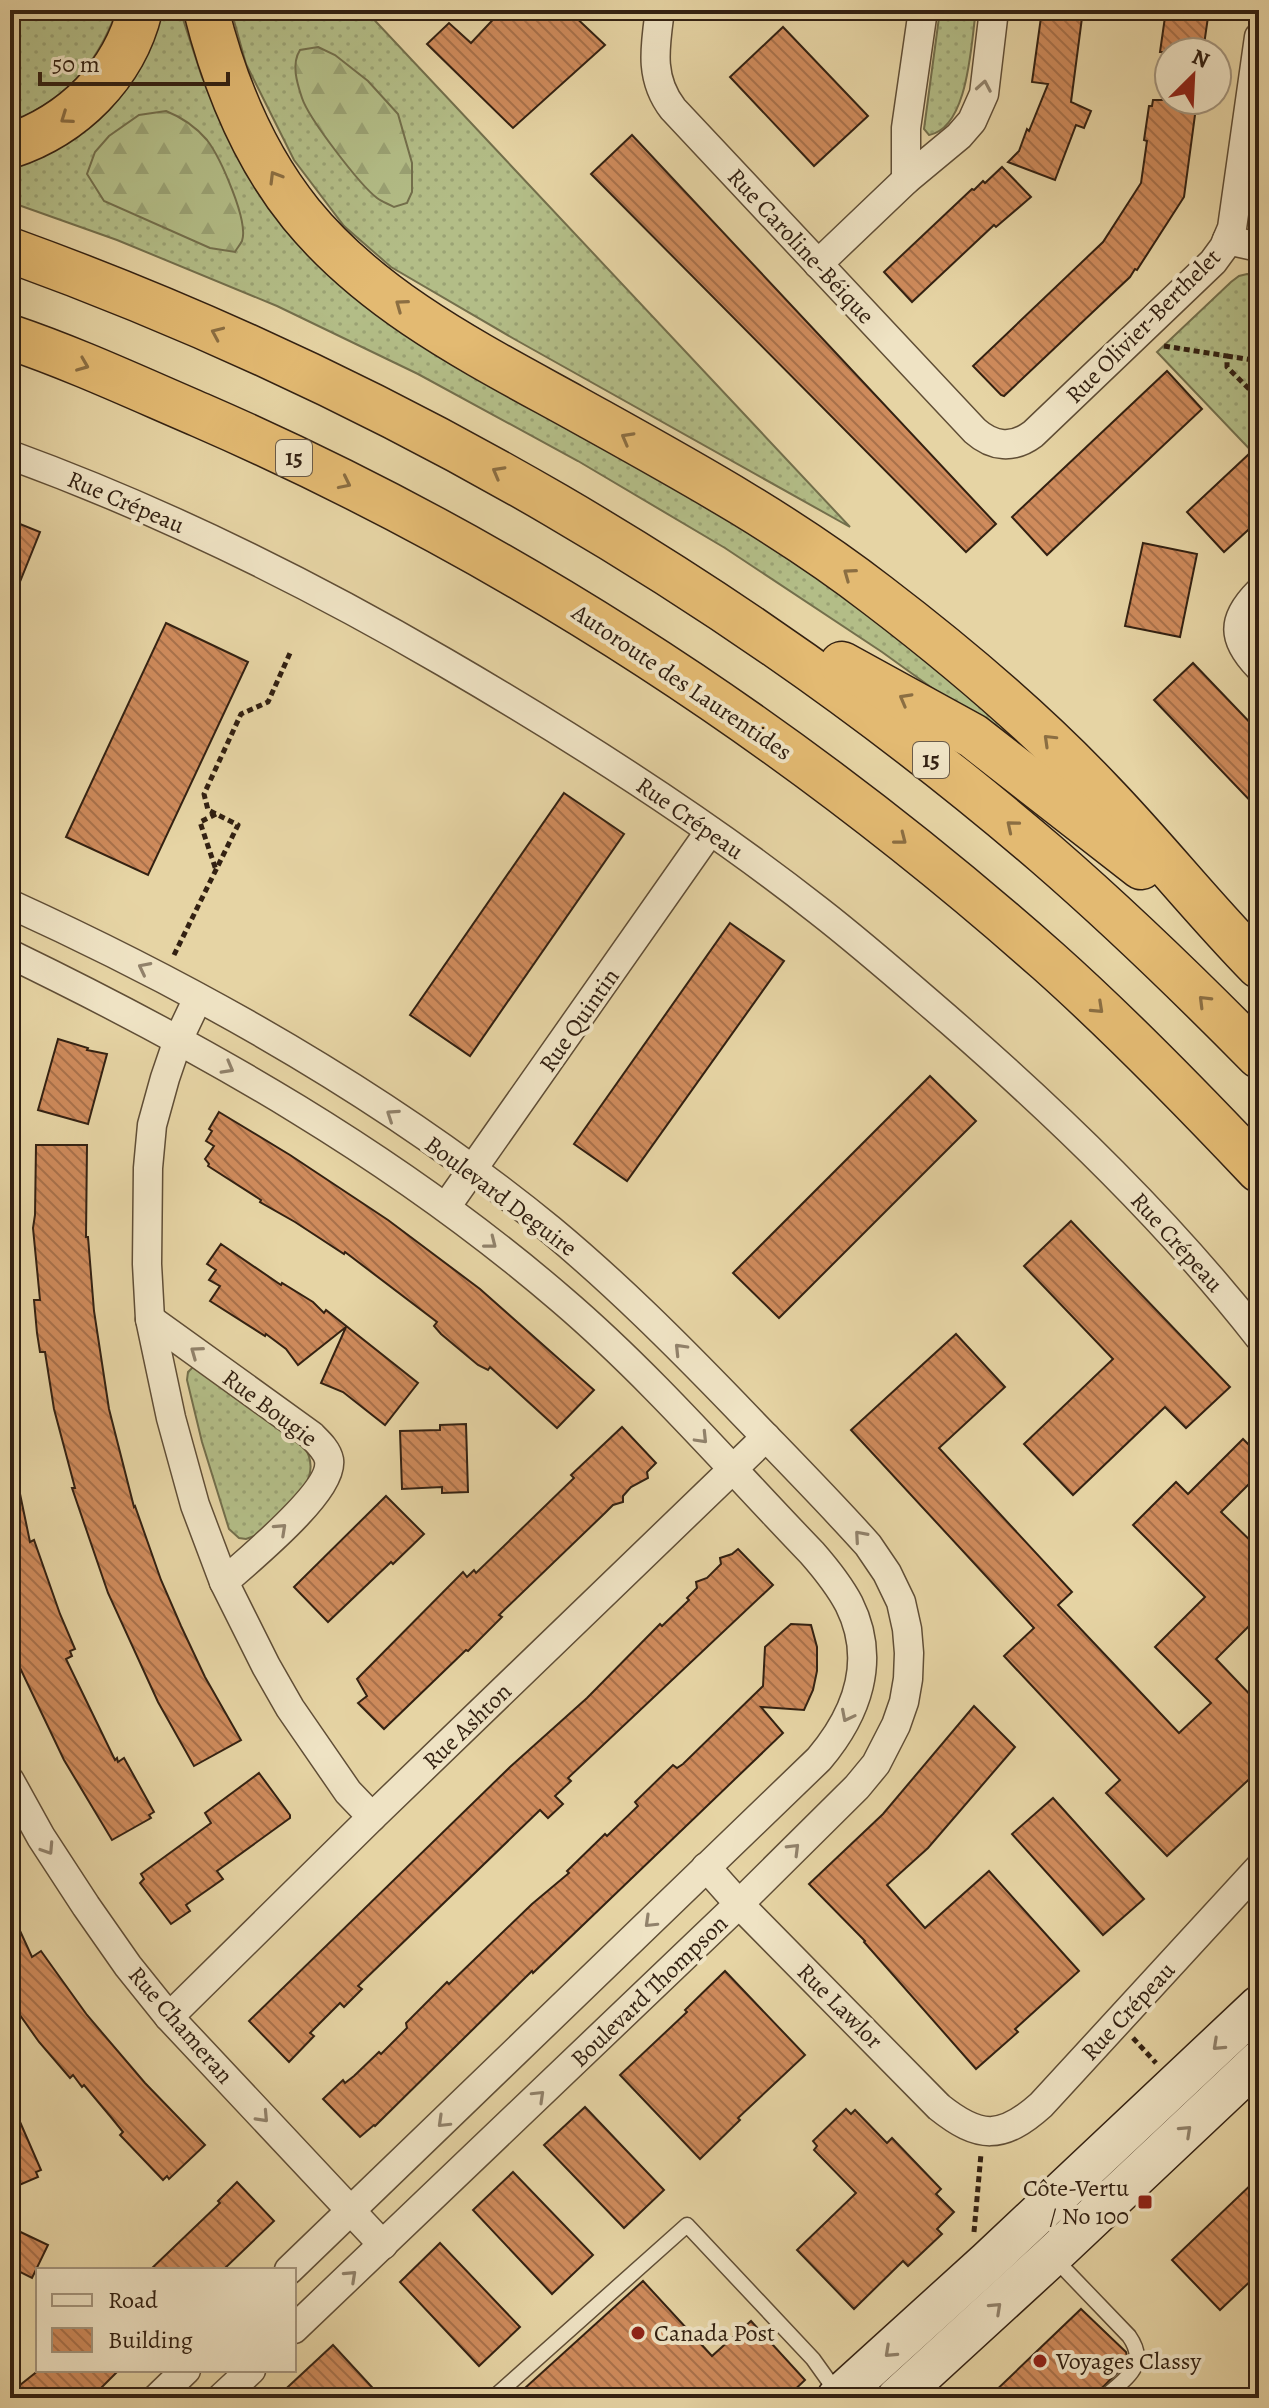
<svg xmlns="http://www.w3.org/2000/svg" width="1269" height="2408" font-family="Alegreya,serif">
<defs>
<pattern id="grass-dots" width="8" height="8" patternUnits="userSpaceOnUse" patternTransform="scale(2)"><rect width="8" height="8" fill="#b3bd87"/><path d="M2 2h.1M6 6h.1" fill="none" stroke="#9aa274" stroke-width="1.8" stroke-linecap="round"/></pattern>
<pattern id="forest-firs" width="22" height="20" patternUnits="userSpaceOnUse" patternTransform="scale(2)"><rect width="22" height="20" fill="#b3bd87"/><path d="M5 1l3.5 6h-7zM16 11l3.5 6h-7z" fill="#9aa274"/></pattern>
<pattern id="building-back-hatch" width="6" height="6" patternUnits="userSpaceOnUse" patternTransform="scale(2)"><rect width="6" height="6" fill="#cf8b5c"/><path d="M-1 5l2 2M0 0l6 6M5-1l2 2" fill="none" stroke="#a9714b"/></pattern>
</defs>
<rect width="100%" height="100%" fill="#e6d4a4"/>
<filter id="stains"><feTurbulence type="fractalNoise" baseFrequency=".0025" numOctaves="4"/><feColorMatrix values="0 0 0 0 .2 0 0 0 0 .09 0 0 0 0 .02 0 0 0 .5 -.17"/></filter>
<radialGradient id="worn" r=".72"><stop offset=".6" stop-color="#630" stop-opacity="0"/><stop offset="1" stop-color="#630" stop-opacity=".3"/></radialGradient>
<g fill="url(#grass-dots)" stroke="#736f4c" stroke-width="2">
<path d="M10,10H117C96,67 66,99 10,123Z"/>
<path d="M163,10H180L202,77L250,170L278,207L713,496L1039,743L1028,757L882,652L725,548L578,461L418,374L277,306L117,240L10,202V160L150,12Z"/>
<path d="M231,10H365L850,527L516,340L391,267L344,226L294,160L246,64Z"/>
<path d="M940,10H976C971,42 969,128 929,135L924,129Z"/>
<path d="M1247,274L1259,275V459L1157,352L1231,282L1239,276Z"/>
<path d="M193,1367L304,1446C328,1483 281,1511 257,1535L246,1539L239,1538L229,1529L202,1442L187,1380L188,1372Z"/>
</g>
<g fill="url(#forest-firs)" stroke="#736f4c" stroke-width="2">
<path d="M318,47L335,55L368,81L398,114L412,163V192L407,203L394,207C389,204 382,202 377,198C360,185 309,119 302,98C297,83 291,64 300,50Z"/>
<path d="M166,111C181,117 196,127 207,140C220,157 249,221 242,241C240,245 237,248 235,252L210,248L104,201L87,174L95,152L109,136L139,115Z"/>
</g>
<g fill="url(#building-back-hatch)" stroke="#332112" stroke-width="2">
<path d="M502,10H568L605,45L513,128L427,44L449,23L471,43Z"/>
<path d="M1042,10H1083L1071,102L1091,111L1084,128L1076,125L1055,180L1008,162L1019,151L1027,129L1029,131L1048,84L1032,82Z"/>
<path d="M1166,10H1209L1203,52H1160Z"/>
<path d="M783,27L868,116L814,166L730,77Z"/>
<path d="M1153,100H1197L1184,197L1137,270L1135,269L1130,277L1096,309L1004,396L1001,395L973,366L1103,242L1141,183L1147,141L1144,140L1149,106H1152Z"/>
<path d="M632,135L996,524L966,552L591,174Z"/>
<path d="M1002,167L1031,197L996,227L994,225L912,302L884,272L972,189L974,190L983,181L985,183Z"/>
<path d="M1167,371L1202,409L1047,555L1012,517Z"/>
<path d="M1249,454L1259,465V520L1224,552L1187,512Z"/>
<path d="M10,520L40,532L11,604L10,603Z"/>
<path d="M1143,543L1197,554L1180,637L1125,626Z"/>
<path d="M166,623L248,662L148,875L66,837Z"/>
<path d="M1193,663L1259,732V810L1154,700Z"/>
<path d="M564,793L624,834L470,1056L410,1015Z"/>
<path d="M730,923L784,961L627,1181L574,1144Z"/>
<path d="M58,1039L88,1048L87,1050L107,1054L88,1124L38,1110Z"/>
<path d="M930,1076L976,1121L779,1318L733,1273Z"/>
<path d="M219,1112L290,1155L388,1220L480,1289L594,1390L557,1428L490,1367L488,1370L478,1365L441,1334L434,1326L437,1322L345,1252L344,1254L295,1222L260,1202L261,1200L208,1166L209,1164L205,1159L214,1146L206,1141L212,1131L209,1129Z"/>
<path d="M36,1145H87L86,1237H88L94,1311L109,1409L134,1507L135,1506L161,1580L181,1626L205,1677L241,1740L194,1766L158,1702L108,1593L72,1488H75L54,1409L45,1352H40L37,1333L34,1300H40L33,1228L35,1215Z"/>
<path d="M1071,1221L1230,1387L1186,1428L1165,1407L1073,1495L1024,1444L1113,1359L1024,1266Z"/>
<path d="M221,1244L281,1285L282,1283L313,1302L324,1313L326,1310L418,1383L385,1425L343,1392L321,1383L346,1327L298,1365L286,1349L266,1334L265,1336L210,1301L220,1286L209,1280L216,1270L207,1264Z"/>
<path d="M956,1334L1005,1387L939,1448L1072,1592L1058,1605L1179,1733L1211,1703L1155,1647L1205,1597L1133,1525L1176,1482L1188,1494L1243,1439L1259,1455V1474L1221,1512L1259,1549V1616L1216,1659L1259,1704V1770L1167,1856L1106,1793L1120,1780L1004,1656L1034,1628L851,1430Z"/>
<path d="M466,1424L468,1492L442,1493V1487L402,1489L400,1431L440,1430V1425Z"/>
<path d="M622,1427L656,1463L647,1472L648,1478L631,1487L623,1496V1502L613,1505L605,1513L499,1615L502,1617L468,1651L466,1650L384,1729L358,1703L367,1696L357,1679L463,1572L467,1577L474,1570L476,1573L574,1478L571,1475Z"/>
<path d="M19,1489L30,1542L34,1540L60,1614L75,1649L70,1651L72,1656L66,1659L115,1760L117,1758L118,1762L124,1758L154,1812L149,1815L151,1818L112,1840L64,1760L10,1647V1490Z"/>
<path d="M386,1496L424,1534L393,1564L391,1562L328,1622L294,1587Z"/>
<path d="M738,1549L773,1585L568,1778L571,1781L555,1796L563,1804L548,1818L540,1810L358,1986L362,1989L344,2007L340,2003L310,2033L314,2036L289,2062L249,2021L510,1767L587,1698L660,1624L662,1626L689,1600L687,1598L697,1588L696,1582L707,1578L721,1564L720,1558L732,1554Z"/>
<path d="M791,1624L811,1625L817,1647V1671L813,1690L804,1710L761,1707L783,1733L533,1973L532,1971L375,2126L374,2125L360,2137L323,2099L343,2080L345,2083L354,2076L379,2052L381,2054L407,2028L406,2023L447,1982L449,1984L532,1904L569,1873L567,1871L605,1834L607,1836L638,1806L635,1802L673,1765L677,1768L683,1764L763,1686L765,1647Z"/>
<path d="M974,1706L1015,1747L928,1848L887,1885L925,1928L989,1871L1079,1971L1015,2029L1018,2032L976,2069L864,1942L865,1941L809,1884L883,1814Z"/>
<path d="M259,1773L290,1815V1818L217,1871L223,1879L186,1905L190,1911L171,1924L140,1883L144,1879L141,1874L211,1823L205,1813Z"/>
<path d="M1053,1798L1144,1899L1103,1935L1012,1834Z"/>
<path d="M10,1909L32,1957L41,1951L87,2015L145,2083L205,2145L169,2179L167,2176L163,2180L120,2135L123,2132L110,2116L84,2085L82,2087L73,2075L70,2078L39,2042L10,2001Z"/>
<path d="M725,1971L805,2055L738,2118L740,2120L700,2159L620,2075L687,2012L685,2010Z"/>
<path d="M10,2099L41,2170L36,2172L38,2177L10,2189Z"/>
<path d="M585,2107L664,2190L624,2228L544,2145Z"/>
<path d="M846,2109L851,2114L855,2110L887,2143L892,2138L941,2189L936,2194L954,2212L937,2229L942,2234L908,2266L903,2261L854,2309L797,2250L856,2193L814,2150L817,2146L813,2141Z"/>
<path d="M513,2172L593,2255L552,2294L473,2210Z"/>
<path d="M1259,2177V2273L1220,2310L1172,2260Z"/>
<path d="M237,2182L274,2221L223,2270H150L220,2203L218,2201Z"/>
<path d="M10,2227L48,2245L32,2278L10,2267Z"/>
<path d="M440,2243L520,2327L479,2366L400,2282Z"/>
<path d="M643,2281L712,2356L751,2321L805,2380L786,2398H514Z"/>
<path d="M1081,2309L1126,2352L1127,2356L1119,2371L1092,2398H988Z"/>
<path d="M333,2345L382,2398H276Z"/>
<path d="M39,2370H119L91,2398H10V2393Z"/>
</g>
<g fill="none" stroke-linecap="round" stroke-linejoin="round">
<g stroke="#604e36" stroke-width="17">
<g id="lane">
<path d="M1053,2257L1129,2336C1150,2366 1125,2378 1104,2398"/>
<path d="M493,2398L687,2225L813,2359L838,2394"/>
</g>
</g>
<g stroke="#604e36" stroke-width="31">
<g id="street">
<path d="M660,10C655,47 649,78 673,109L975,431C993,447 1013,449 1033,434L1213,262L1224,247L1232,228L1259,37"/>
<path d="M906,180V128L923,10"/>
<path d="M1227,240L1259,247"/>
<path d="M818,264L906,180L959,136L972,121L984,94L994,10"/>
<path d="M10,455C161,510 305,581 444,662C573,737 701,818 819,911C864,946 907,984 950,1021C1061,1118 1168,1221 1259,1337"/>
<path d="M1259,592C1231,620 1232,639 1259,667"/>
<path d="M10,904C201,991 388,1097 551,1230C616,1284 676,1344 735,1405C779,1451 825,1497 868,1545L887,1573L901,1602L907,1629L909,1653L908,1679L904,1702L896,1725L876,1764L857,1787L739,1904L294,2329"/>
<path d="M10,954C206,1049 396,1157 562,1300C652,1377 730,1468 812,1553C826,1569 839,1585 849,1604C877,1660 857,1714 819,1759L289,2270"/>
<path d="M198,998L178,1040L165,1078L152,1125L148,1168L147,1264L150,1319L171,1418L195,1505L224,1582L266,1666L290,1708L348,1792L372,1817"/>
<path d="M446,1207L710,831"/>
<path d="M150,1319L311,1435C318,1442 327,1450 329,1460C334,1491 247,1561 224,1582"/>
<path d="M10,1781L41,1837L86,1906L128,1966L169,2017L383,2245"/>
<path d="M706,1867L739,1904L939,2107C979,2139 1002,2140 1041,2105L1259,1868"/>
<path d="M169,2017L372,1817L766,1437"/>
<path d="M157,2398L186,2370"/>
<path d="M221,2398L251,2370"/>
</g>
</g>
<g stroke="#332112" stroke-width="43">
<g id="secondary">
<path d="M837,2398L988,2261L1259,2006"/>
<path d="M897,2398L1052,2256L1259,2061"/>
</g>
</g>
<g stroke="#332112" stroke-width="47">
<g id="highway">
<path d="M206,10C224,82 254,156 301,214C373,302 475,353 573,407C677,465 783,522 877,595C957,656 1033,720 1102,793C1156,849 1204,910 1259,966"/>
<path d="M10,146C73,125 124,75 140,10"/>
<path d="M10,250C388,387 741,592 1046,854C1120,918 1190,986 1259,1056"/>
<path d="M10,337C75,359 137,388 200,415C510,550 795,737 1048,961C1122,1027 1191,1098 1259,1170"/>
<path d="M842,664L973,736L1141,867"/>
</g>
</g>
<g stroke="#332112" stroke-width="5" stroke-dasharray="6 4" stroke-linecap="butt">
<path d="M1164,346L1227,356V367L1252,392L1259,389"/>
<path d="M1227,356L1259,361"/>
<path d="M216,814L200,822L216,870"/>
<path d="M174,955L238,825L208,810L204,794L241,714L268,702L291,651"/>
<path d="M1133,2038L1156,2063"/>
<path d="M974,2232L981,2154"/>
</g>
<use href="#lane" stroke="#efe3c4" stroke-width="14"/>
<use href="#street" stroke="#efe3c4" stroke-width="28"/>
<use href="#secondary" stroke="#efe3c4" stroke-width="40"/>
<use href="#highway" stroke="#e3ba72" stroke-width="44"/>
</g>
<defs><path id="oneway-chevron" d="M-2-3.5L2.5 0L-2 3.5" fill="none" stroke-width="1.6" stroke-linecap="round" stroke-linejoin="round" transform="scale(2)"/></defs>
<g stroke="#91826b">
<use href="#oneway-chevron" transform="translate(984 86) rotate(-80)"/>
<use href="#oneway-chevron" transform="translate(144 968) rotate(-153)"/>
<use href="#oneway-chevron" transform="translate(228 1068) rotate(29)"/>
<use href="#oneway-chevron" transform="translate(392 1115) rotate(-146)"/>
<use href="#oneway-chevron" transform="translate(491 1243) rotate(38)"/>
<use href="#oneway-chevron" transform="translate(680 1349) rotate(-134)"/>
<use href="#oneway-chevron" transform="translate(196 1352) rotate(-144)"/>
<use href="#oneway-chevron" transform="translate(702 1438) rotate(46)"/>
<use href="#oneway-chevron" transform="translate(281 1529) rotate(-43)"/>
<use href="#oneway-chevron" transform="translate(860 1536) rotate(-131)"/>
<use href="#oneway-chevron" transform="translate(847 1716) rotate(117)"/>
<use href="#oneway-chevron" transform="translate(48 1849) rotate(57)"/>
<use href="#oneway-chevron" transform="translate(794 1849) rotate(-45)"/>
<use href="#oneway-chevron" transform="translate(650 1922) rotate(136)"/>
<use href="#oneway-chevron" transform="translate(1218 2045) rotate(137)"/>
<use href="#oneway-chevron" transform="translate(539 2096) rotate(-44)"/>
<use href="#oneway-chevron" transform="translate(263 2117) rotate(47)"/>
<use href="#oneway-chevron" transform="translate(443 2122) rotate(136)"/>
<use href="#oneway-chevron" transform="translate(1186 2131) rotate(-43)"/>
<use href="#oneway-chevron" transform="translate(351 2276) rotate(-43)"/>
<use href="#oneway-chevron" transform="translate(996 2308) rotate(-43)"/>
<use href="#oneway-chevron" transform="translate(890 2352) rotate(137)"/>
</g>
<g stroke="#8b6e42">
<use href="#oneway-chevron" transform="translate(66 118) rotate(145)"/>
<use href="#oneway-chevron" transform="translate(275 177) rotate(-121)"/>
<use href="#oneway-chevron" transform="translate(401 305) rotate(-144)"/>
<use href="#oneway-chevron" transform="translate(217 333) rotate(-156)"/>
<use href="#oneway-chevron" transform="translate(83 365) rotate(22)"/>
<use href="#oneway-chevron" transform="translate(627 438) rotate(-151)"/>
<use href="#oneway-chevron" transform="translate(498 472) rotate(-151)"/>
<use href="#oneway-chevron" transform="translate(345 483) rotate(26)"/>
<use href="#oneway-chevron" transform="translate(849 574) rotate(-144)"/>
<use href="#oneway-chevron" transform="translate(905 699) rotate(-151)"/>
<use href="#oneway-chevron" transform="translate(1049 740) rotate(-136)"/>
<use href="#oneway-chevron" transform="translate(1012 826) rotate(-140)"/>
<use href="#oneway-chevron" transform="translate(901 839) rotate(38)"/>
<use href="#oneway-chevron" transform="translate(1204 1001) rotate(-135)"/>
<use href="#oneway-chevron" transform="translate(1098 1008) rotate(43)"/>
</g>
<g fill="#8f2418" stroke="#efe3c4" stroke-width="3">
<rect x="1137" y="2194" width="16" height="16" rx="4"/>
<circle cx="638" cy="2333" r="8"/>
<circle cx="1040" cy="2361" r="8"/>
</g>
<g text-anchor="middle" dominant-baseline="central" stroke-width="8" stroke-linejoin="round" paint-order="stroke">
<g fill="#efe3c4" stroke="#6b5b47" stroke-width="2">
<rect x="276" y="440" width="36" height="36" rx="6"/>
<rect x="913" y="742" width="36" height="36" rx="6"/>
</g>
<g font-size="22" font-weight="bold" fill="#332112">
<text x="294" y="458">15</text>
<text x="931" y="760">15</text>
</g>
<g font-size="24" fill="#332112" stroke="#efe3c4">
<text transform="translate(801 246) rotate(47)">Rue Caroline-Béique</text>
<text transform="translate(1143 326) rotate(-45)">Rue Olivier-Berthelet</text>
<text transform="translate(126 502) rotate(23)">Rue Crépeau</text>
<text transform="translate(682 682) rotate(34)">Autoroute des Laurentides</text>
<text transform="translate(690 818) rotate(35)">Rue Crépeau</text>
<text transform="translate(579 1020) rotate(-55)">Rue Quintin</text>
<text transform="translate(501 1196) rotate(37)">Boulevard Deguire</text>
<text transform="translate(1177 1242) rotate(48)">Rue Crépeau</text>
<text transform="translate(270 1408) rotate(37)">Rue Bougie</text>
<text transform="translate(467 1726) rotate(-44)">Rue Ashton</text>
<text transform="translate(649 1991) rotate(-44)">Boulevard Thompson</text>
<text transform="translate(840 2006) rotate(45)">Rue Lawlor</text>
<text transform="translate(1128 2011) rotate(-47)">Rue Crépeau</text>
<text transform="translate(181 2025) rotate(49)">Rue Chameran</text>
</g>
<g font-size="24" fill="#332112" stroke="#efe3c4" text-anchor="start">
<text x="1129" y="2188" text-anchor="end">Côte-Vertu<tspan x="1129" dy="28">/ No 100</tspan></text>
<text x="654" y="2333">Canada Post</text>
<text x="1056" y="2361">Voyages Classy</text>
</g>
</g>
<rect width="1269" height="2408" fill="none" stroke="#e6d4a4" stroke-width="40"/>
<rect x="12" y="12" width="1245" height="2384" fill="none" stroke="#332112" stroke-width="4"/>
<rect x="20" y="20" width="1229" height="2368" fill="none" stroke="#332112" stroke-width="2"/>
<rect x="36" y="2268" width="260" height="104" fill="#efe3c4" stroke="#a4957d" stroke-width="2"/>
<rect x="52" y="2294" width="40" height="12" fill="#efe3c4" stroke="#a4957d" stroke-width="2"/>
<text x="108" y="2308" font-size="24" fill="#332112">Road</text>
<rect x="52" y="2328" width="40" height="24" fill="url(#building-back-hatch)" stroke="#a4957d" stroke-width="2"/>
<text x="108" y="2348" font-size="24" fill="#332112">Building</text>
<g transform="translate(1193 76) rotate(24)"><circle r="38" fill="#efe3c4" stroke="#a4957d" stroke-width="2"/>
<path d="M0-6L14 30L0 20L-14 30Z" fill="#8f2418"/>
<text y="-12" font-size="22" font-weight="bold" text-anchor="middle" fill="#332112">N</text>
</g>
<path d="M40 72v12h188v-12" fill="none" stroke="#332112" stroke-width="4"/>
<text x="52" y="72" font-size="24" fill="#332112" stroke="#efe3c4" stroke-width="6" paint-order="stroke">50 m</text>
<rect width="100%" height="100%" filter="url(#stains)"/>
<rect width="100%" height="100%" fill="url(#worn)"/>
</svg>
